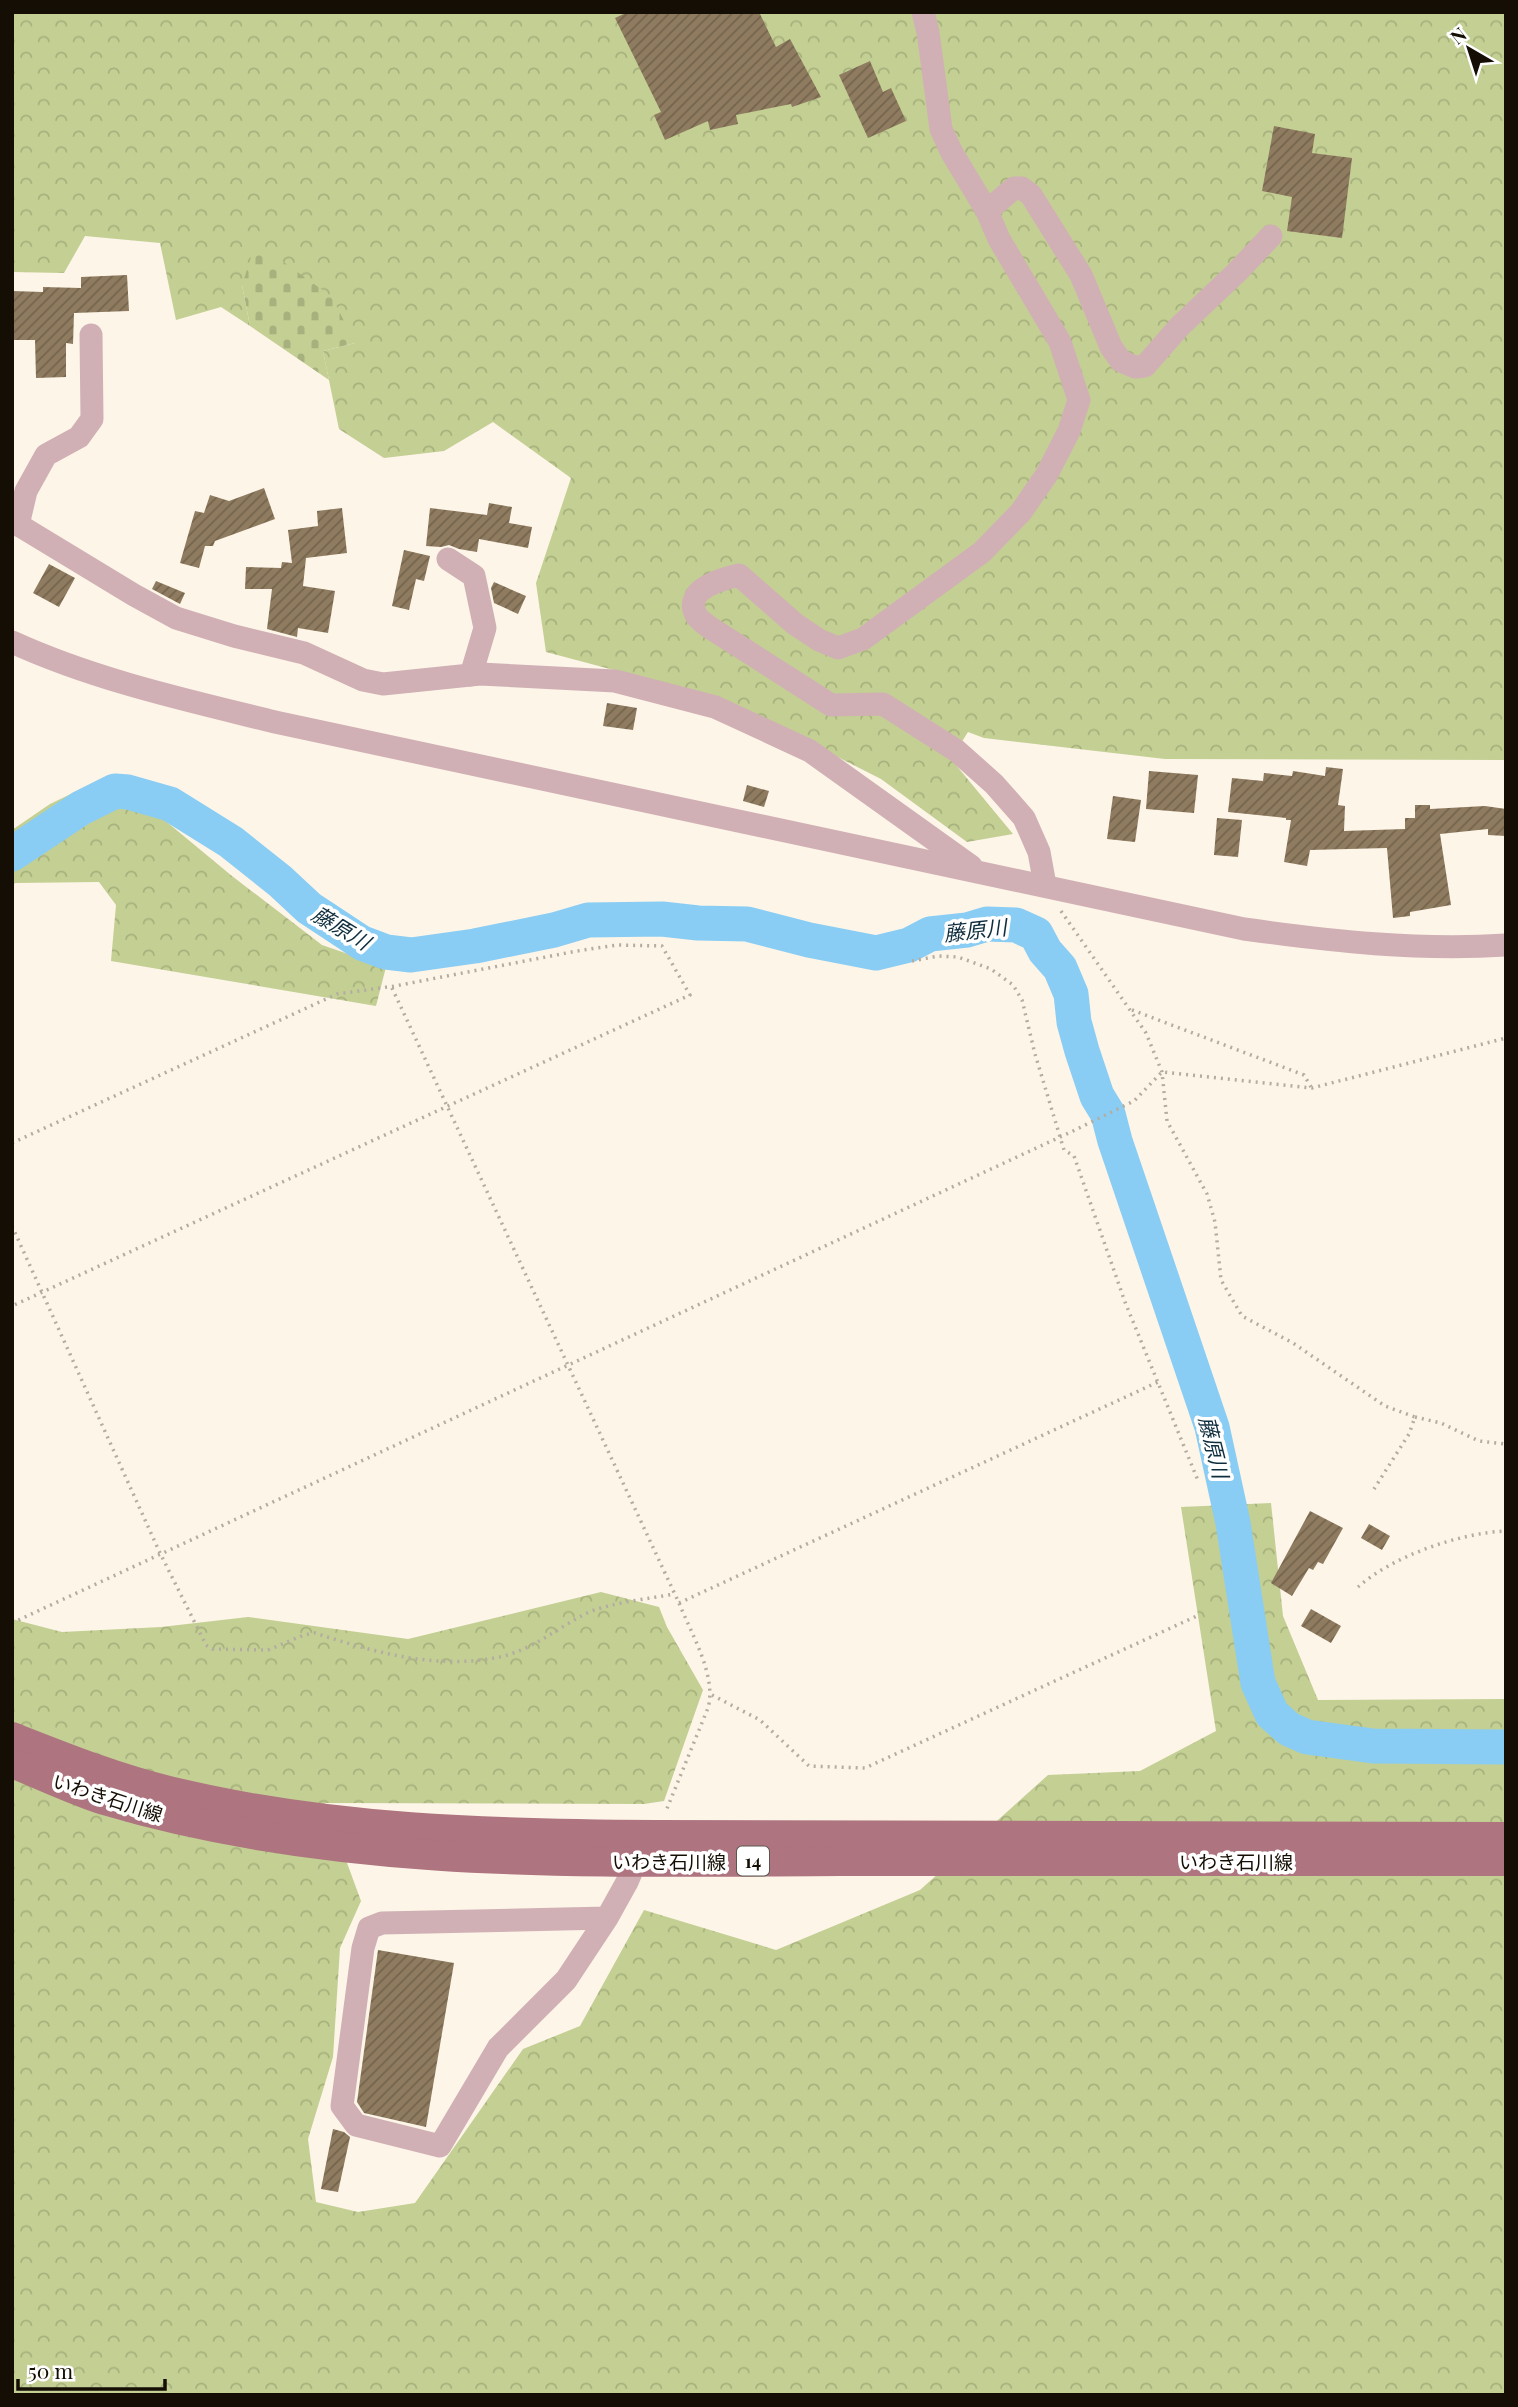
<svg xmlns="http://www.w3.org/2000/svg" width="1518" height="2407" font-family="'Playfair Display','Noto Sans JP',serif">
<defs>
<pattern id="forest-crowns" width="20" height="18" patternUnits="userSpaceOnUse" patternTransform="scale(1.75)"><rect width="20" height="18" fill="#c3cf93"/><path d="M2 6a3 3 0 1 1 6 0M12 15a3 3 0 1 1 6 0" fill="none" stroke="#a7b17d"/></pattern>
<pattern id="cemetery-stones" width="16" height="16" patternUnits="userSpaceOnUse" patternTransform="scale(1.75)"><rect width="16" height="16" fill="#c3cf93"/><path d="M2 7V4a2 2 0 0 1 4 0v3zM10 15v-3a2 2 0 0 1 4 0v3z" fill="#a7b17d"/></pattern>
<pattern id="building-hatch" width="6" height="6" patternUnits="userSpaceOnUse" patternTransform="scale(1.75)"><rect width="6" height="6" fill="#8f7c60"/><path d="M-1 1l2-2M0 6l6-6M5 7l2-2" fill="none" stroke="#74644d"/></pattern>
</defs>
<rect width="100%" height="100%" fill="#fdf5e8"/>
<g fill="url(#forest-crowns)">
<path d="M12,12H1506V760L1165,759L984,738L968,732L951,759L1013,834L967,842L881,779L723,699L546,652L536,583L571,478L493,422L444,451L384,458L339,429L323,351L355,343L242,285L250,326L221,307L176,320L160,243L85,236L64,273L12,272Z"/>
<path d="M110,775L232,876L322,945L386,967L376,1006L111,961L116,905L99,882L15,883L12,886V830L50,804Z"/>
<path d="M1271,1503L1283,1616L1318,1700L1506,1699V2395H12V1619L62,1632L161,1627L248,1617L408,1639L601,1592L659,1607L667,1627L703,1690L664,1801L644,1804L325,1803L361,1901L340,1948L333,2057L308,2139L316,2202L358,2212L415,2203L523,2049L580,2026L644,1910L776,1950L920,1890L1048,1775L1140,1771L1216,1731L1181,1507Z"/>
</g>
<path fill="url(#cemetery-stones)" d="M256,242L332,297L355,343L323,351L329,380L250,326L242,285Z"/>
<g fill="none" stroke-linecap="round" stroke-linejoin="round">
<path stroke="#8acdf4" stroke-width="35" d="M12,854L81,808L115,791L128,792L170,804L231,842L280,881L309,908L362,943L386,952L411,955L475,946L554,930L588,920L662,919L698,923L747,924L809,940L876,953L909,945L930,934L967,930L987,924L1016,925L1036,934L1045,951L1060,968L1071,994L1074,1022L1082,1051L1097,1096L1108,1114L1115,1141L1212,1427L1233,1523L1258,1683L1272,1714L1289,1729L1307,1737L1373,1746L1506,1747"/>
</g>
<g fill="url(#building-hatch)">
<path d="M628,12H759L776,47L790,39L821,97L792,107L791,104L736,115L738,124L710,130L708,121L665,140L654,115L661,112L615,18Z"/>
<path d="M870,61L883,92L891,88L906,121L868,138L839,75Z"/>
<path d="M1274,126L1315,134L1312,153L1352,158L1342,238L1287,231L1292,197L1262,191Z"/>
<path d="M127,275L129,311L74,313L73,344L66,343V377L36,378L35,340H12V291L43,292V287L81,288V277Z"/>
<path d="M264,488L275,519L215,541L213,546H205L199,568L180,563L195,511L204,513L210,495L229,501Z"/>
<path d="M489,503L512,507L509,523L532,527L528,548L479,539L477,552L459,549L449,545L441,547L426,546L430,508L487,515Z"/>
<path d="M342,508L347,553L306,558L303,586L335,591L328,633L298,628L297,637L267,629L272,589H245L246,567L281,568L282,562L292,563L288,530L318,526L317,511Z"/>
<path d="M404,550L430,556L424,581L416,579L409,610L392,606Z"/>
<path d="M49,564L75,578L59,607L33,593Z"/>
<path d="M156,581L185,593L180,604L152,589Z"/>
<path d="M494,582L526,596L518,614L494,603L491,588Z"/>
<path d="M607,703L637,708L633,730L603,726Z"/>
<path d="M1326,767L1343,769L1338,805L1345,806L1344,831L1405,829V818H1415V805H1430V809L1485,806L1506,809V836L1488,835V829L1440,834L1451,905L1410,912V916L1393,918L1387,848L1310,850L1307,866L1284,862L1291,820H1286V818L1228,812L1232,778L1263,781L1264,773L1292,776L1293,771L1325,776Z"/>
<path d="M1149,771L1198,775L1194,813L1146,809Z"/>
<path d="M747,785L769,791L764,807L743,801Z"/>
<path d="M1113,796L1141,800L1135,842L1107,839Z"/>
<path d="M1217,818L1242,820L1238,857L1214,855Z"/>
<path d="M1310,1511L1343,1528L1323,1564L1318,1562L1313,1570L1309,1568L1292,1596L1271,1583Z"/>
<path d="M1369,1524L1390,1536L1382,1550L1361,1538Z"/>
<path d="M1311,1609L1341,1626L1331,1643L1301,1626Z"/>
<path d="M378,1950L454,1963L426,2127L364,2113L357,2102Z"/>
<path d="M333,2129L344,2132L350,2137L338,2192L321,2189Z"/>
</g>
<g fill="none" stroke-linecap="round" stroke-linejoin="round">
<g stroke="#b4aca0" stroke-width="3.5" stroke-dasharray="2 5" stroke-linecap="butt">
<path d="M1061,911L1146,1033L1162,1072L1167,1121L1207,1194L1215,1222L1221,1280L1242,1316L1293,1343L1385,1406L1415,1417L1409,1434L1374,1489"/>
<path d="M912,961L938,956L958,957L991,969L1013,985L1022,1000L1035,1054L1064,1150L1074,1156L1125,1302L1199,1483"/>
<path d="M392,988L679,1603C691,1633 717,1676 708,1708L666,1811"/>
<path d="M1132,1010L1304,1075L1311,1087"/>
<path d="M12,1143L337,994L395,986L577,951L617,945L662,946L690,995L12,1306"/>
<path d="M12,1226L160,1553L206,1645L212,1649L268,1650L304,1635L315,1633C376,1653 441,1671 504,1656C534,1648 558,1628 585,1614C607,1603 648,1599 674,1594"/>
<path d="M1415,1417L1441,1423L1479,1441L1506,1444"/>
<path d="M1358,1587C1393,1556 1459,1533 1506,1531"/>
<path d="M679,1603L1158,1382"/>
<path d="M12,1623L1073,1131L1134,1101L1162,1072L1312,1088L1506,1038"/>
<path d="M712,1695L760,1720L809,1766L865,1768L1199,1615"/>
</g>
<g stroke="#d1b0b5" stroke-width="23">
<path d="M923,12L928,32L941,129L952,153L987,211L999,239L1060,342L1079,400L1069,431L1047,474L1021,512L982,552L863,639L838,648L819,640L795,624L739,575C722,579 683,589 696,615C698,619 705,624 709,627L831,705L883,704L957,751L994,784L1024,818L1039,852L1045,885"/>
<path d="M987,211L1014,188H1022L1031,195L1081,275L1111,347L1121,361L1135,367L1145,366L1179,327L1237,272L1271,236"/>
<path d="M12,521L134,595L176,618L234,636L304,653L363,680L383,684L480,674L615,681L715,707L810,751L971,866"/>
<path d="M18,525L26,491L46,455L79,437L92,419L91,335"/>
<path d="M448,559L474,576L485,628L471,675"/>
<path d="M12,642C95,680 186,700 275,722L1244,929C1331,941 1418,951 1506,945"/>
<path d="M607,1918L382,1923L369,1928L363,1948L342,2106L356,2125L440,2146L498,2048L566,1980L607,1918L627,1882L636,1861"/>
</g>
<g stroke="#ae747f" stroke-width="30">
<path d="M12,1737C63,1757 115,1778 169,1791C329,1830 492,1834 656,1835L1506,1837"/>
<path d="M12,1763C42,1775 73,1790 104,1800C342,1871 594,1862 840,1861C1062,1861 1284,1861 1506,1861"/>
</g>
</g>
<g text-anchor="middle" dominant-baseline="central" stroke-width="7" stroke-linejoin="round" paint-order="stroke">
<rect fill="#fff" stroke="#5b564f" stroke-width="2" x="737" y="1846.5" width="32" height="29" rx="5"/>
<g font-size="18" font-weight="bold" fill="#150e04">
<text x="753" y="1861">14</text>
</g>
<g font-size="19" fill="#150e04" stroke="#fff">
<text transform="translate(108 1797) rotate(18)">いわき石川線</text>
<text x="669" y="1861">いわき石川線</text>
<text x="1236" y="1861">いわき石川線</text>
</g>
<g font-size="21" font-style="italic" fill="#0e2d3d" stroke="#fff">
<text transform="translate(342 927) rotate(31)">藤原川</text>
<text transform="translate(975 929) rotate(-6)">藤原川</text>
<text transform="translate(1215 1447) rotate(76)">藤原川</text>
</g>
</g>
<rect width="1518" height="2407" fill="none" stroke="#150e04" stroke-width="28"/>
<g transform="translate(1469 49) rotate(321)" stroke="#ffffff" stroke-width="5" paint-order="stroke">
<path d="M0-5L12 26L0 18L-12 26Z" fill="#150e04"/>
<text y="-10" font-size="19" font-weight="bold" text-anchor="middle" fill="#150e04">N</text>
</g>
<path d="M18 2379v10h147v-10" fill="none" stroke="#150e04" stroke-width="3.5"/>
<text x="28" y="2379" font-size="21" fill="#150e04" stroke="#ffffff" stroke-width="5" paint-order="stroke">50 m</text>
</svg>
